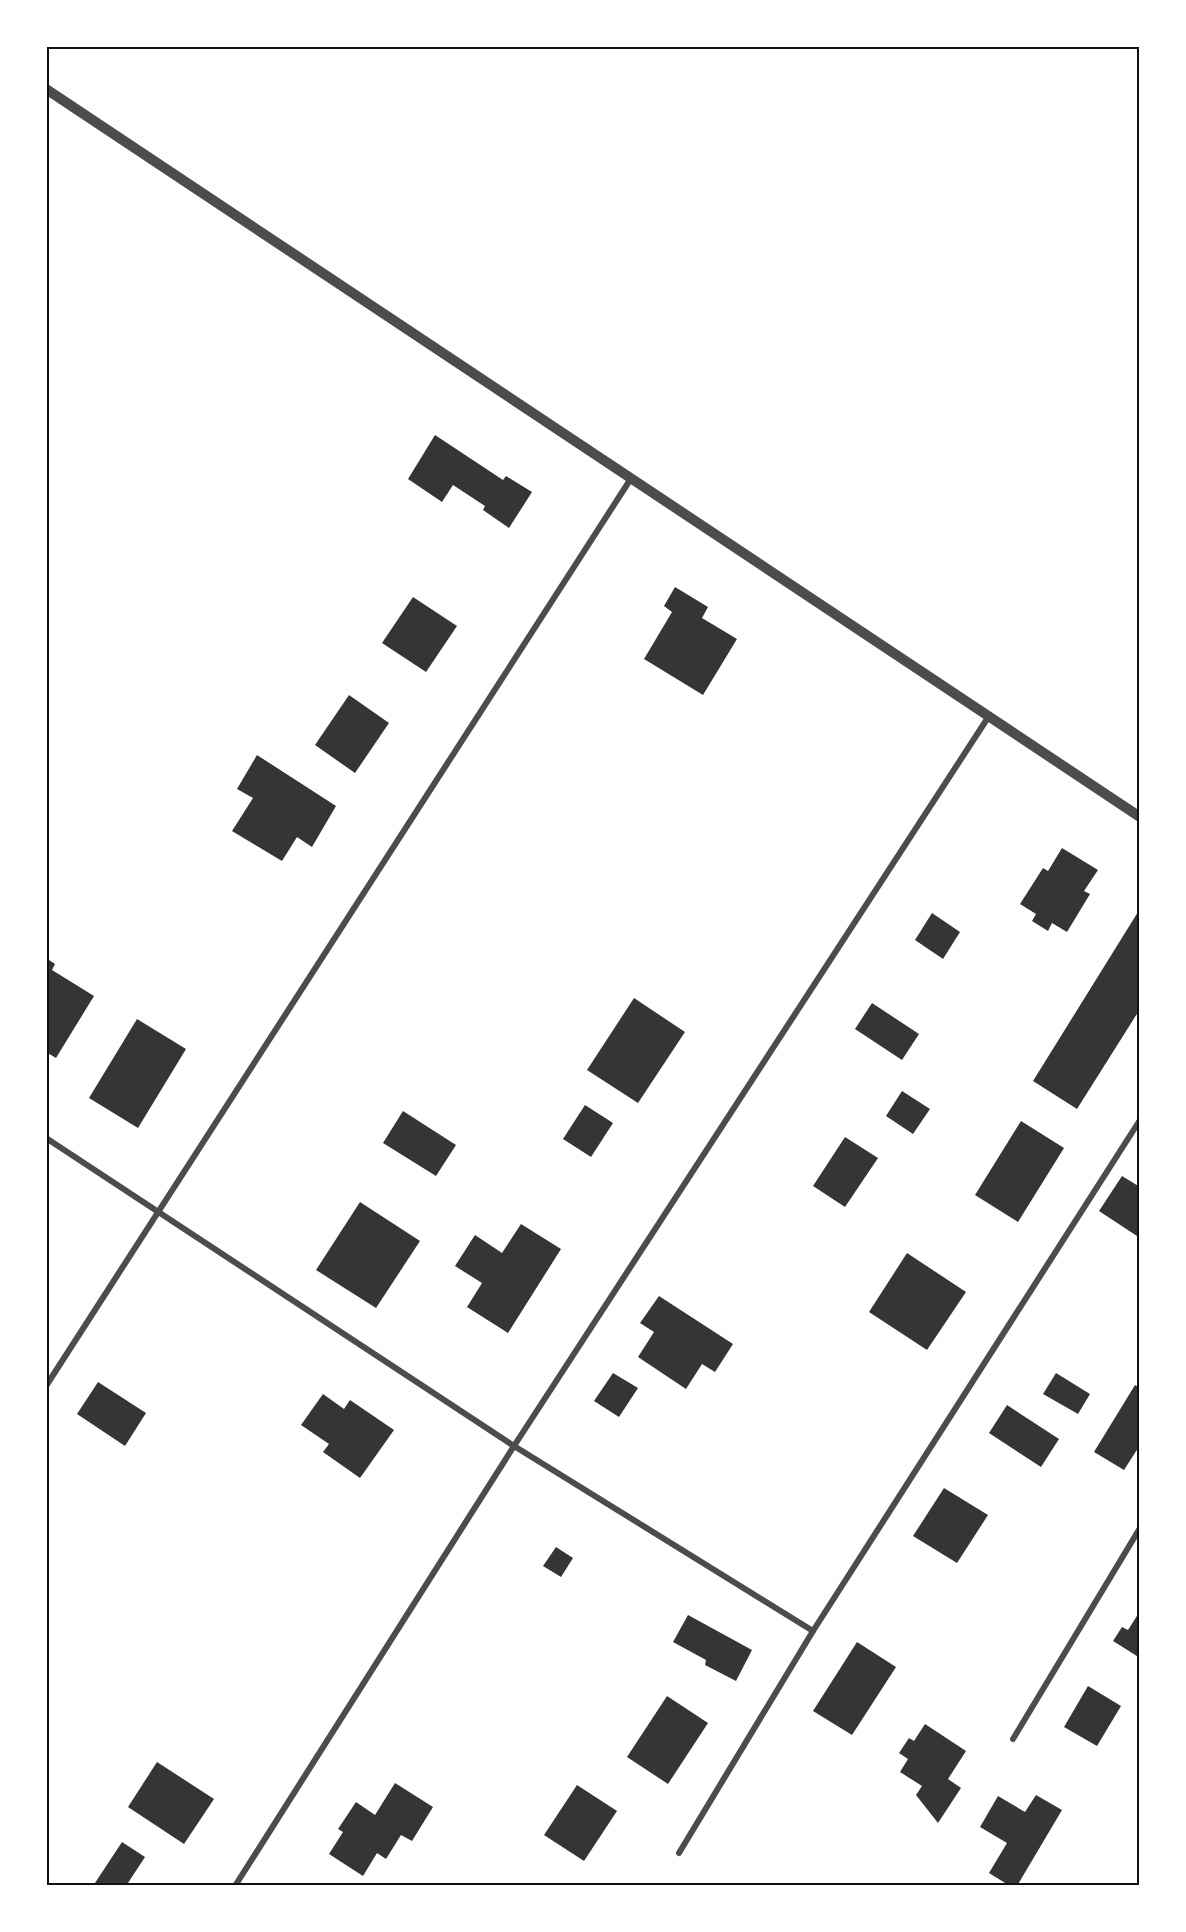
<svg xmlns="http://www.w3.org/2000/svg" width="1186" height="1932" font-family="'Work Sans',sans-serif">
<rect width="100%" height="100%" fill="#fff"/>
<g fill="#353535">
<path d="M435,435L503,480L506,476L532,492L509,528L483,510L485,506L453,485L442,502L408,479Z"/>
<path d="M675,587L708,607L702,618L737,639L703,695L644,659L672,612L664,606Z"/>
<path d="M413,597L457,626L426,672L382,643Z"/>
<path d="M349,695L389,723L355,773L315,745Z"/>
<path d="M257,755L336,806L312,847L297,837L282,861L232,831L253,798L237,789Z"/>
<path d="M1062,848L1098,870L1084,891L1090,894L1067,932L1052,923L1048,931L1032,921L1036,914L1020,904L1043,868L1048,871Z"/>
<path d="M1138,912L1140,1009L1077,1109L1033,1081Z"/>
<path d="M932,913L960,932L943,959L915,940Z"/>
<path d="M46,958L55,964L52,970L94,996L56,1058L46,1052Z"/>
<path d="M634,998L685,1032L638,1103L587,1070Z"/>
<path d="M872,1003L919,1034L902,1060L855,1029Z"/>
<path d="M137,1019L186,1049L138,1128L89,1098Z"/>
<path d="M902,1091L930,1109L913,1134L886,1116Z"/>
<path d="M585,1105L613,1123L591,1157L563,1139Z"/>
<path d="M403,1111L456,1145L436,1176L383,1143Z"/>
<path d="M1021,1121L1064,1148L1018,1222L975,1195Z"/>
<path d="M845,1137L878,1158L845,1207L813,1186Z"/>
<path d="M1122,1176L1140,1187V1238L1099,1211Z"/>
<path d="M360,1202L420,1241L376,1308L316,1270Z"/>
<path d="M521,1224L561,1249L508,1333L467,1307L482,1283L455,1266L475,1235L502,1253Z"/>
<path d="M907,1253L966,1292L927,1350L869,1312Z"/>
<path d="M659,1296L733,1344L715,1372L702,1364L686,1389L638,1357L654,1332L640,1323Z"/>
<path d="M613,1373L638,1388L619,1417L594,1401Z"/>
<path d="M1056,1373L1090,1394L1078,1414L1043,1394Z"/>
<path d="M98,1382L146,1413L125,1446L77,1414Z"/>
<path d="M1135,1385L1140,1388V1445L1124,1470L1094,1452Z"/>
<path d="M323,1394L344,1409L350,1400L394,1430L360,1478L323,1452L329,1444L301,1425Z"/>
<path d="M1007,1405L1059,1439L1041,1467L989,1433Z"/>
<path d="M944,1488L988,1515L957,1563L913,1536Z"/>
<path d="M556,1547L573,1558L561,1577L543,1566Z"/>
<path d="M1140,1611V1658L1113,1641L1122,1627L1128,1630Z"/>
<path d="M688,1615L752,1650L736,1681L705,1665L706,1660L673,1642Z"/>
<path d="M857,1642L896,1667L852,1735L813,1711Z"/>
<path d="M1088,1686L1121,1706L1097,1746L1064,1727Z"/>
<path d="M667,1696L708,1723L668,1784L627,1757Z"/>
<path d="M925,1724L966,1751L948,1779L961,1788L938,1823L916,1795L922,1786L900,1772L908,1759L899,1753L909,1738L914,1741Z"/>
<path d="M157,1762L214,1799L184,1844L128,1807Z"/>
<path d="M395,1783L433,1807L412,1841L401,1835L386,1859L377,1853L363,1876L329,1854L343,1832L338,1829L356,1802L375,1815Z"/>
<path d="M577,1785L617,1811L584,1861L544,1835Z"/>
<path d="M1036,1795L1062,1810L1017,1886H1010L989,1873L1007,1843L980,1827L998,1796L1025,1812Z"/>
<path d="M122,1842L145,1857L126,1886H93Z"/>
</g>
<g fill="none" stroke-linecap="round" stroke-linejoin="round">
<g stroke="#4c4c4c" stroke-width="6">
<path d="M46,1138L514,1446L813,1631"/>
<path d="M46,1386L630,480"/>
<path d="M1013,1739L1140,1528"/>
<path d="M679,1853L813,1631L1140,1120"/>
<path d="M235,1886L514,1446L989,716"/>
</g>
<path stroke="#4c4c4c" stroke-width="10" d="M46,89L1140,817"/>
</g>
<rect width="1186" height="1932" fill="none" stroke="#ffffff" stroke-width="96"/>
<rect x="48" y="48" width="1090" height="1836" fill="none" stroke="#111" stroke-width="2"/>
</svg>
